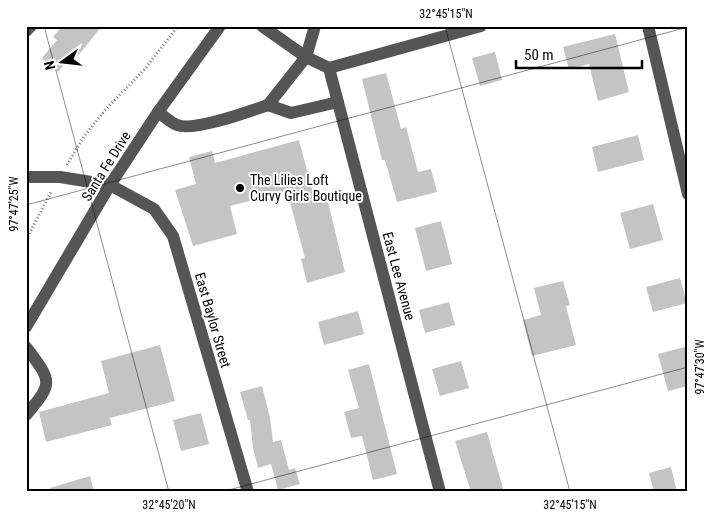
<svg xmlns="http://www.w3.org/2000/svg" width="714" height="518" font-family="'Roboto Condensed',sans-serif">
<rect width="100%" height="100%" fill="#fff"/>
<g fill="#c4c4c4">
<path d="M62,26H102L77,57L73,54L58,72L42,58L57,40L53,37Z"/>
<path d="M615,34L629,92L598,101L589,64L569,69L563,47Z"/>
<path d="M495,52L502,80L480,86L472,58Z"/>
<path d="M386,73L401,129L406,127L418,172L431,169L437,192L397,202L385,160H382L362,79Z"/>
<path d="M638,135L644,160L598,172L592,147Z"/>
<path d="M299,140L315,201L327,198L345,272L307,283L301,259L305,258L287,191L230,206L237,234L193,246L175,190L196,184L189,157L212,151L215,163Z"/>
<path d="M653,204L663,240L630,249L620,213Z"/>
<path d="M441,221L452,264L426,271L415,228Z"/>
<path d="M680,278L687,303L653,312L646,287Z"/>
<path d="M563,281L570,305L566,306L576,345L532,356L523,320L541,315L534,288Z"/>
<path d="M449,302L455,325L425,333L419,310Z"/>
<path d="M358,311L364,334L324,345L318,322Z"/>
<path d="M160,345L175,401L110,418L112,425L46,442L39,412L109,393L101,361Z"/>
<path d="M688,346V386L668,391L658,354Z"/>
<path d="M461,361L469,388L440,396L432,369Z"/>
<path d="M369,364L397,474L373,480L362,436L351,438L344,412L359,408L348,370Z"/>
<path d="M262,386L270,418L273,442L281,440L289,470L295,468L300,484L278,490L271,464L258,468L253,448L250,420H248L240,392Z"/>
<path d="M201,413L209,444L181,451L173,420Z"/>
<path d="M487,432L504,492H471L455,441Z"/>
<path d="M671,467L677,492H654L649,473Z"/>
<path d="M90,476L94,492H51L50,488Z"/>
</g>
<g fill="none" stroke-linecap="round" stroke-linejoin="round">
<g stroke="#777" stroke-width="3" stroke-dasharray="1 2.5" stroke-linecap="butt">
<path d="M67,165L85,135L106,109L144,70L178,26"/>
<path d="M26,240L51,192"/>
</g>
<g stroke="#555" stroke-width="12">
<path d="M262,26L306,57L329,68L481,26"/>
<path d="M315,26L306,57L268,105L291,113L338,102"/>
<path d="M648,26L688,194"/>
<path d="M26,31L31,26"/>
<path d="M329,68L440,492"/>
<path d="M158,112C164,116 170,122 177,125C194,132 250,111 268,105"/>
<path d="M26,177H60L110,185L154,209L173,236L248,492"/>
<path d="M26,327L110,185L158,112L220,26"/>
<path d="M26,347C52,382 54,382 26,415"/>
</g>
</g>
<path fill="none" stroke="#000" stroke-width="1" stroke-opacity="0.45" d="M44,26L169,492M445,26L570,492M26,205L688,27M221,492L688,367"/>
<circle fill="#000" stroke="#fff" stroke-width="2" cx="240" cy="188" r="5"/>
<g text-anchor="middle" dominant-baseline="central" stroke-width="4" stroke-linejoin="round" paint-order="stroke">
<g font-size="14" fill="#000" stroke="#fff">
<text transform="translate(106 166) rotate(-58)">Santa Fe Drive</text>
<text transform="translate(399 276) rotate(75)">East Lee Avenue</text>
<text transform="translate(213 320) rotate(74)">East Baylor Street</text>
</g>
<g font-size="14" fill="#000" stroke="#fff" text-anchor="start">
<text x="250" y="180">The Lilies Loft<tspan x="250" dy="16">Curvy Girls Boutique</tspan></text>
</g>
</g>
<rect width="714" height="518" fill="none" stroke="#ffffff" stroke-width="55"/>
<g transform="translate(62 62) rotate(255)" stroke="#ffffff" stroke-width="4" paint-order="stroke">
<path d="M0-4L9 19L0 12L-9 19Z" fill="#000000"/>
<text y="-8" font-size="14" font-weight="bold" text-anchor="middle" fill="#000000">N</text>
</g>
<path d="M516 60v8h126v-8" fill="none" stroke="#000000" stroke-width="2.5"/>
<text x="524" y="60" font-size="15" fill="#000000" stroke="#ffffff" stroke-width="4" paint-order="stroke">50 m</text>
<rect x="28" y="28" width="658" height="462" fill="none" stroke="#000" stroke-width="2"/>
<g font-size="12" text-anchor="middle" fill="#000">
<text x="446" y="18">32°45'15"N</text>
<text transform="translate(14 204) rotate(-90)" y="4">97°47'25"W</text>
<text transform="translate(700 367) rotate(-90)" y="4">97°47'30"W</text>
<text x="169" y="509">32°45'20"N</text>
<text x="570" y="509">32°45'15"N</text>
</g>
</svg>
